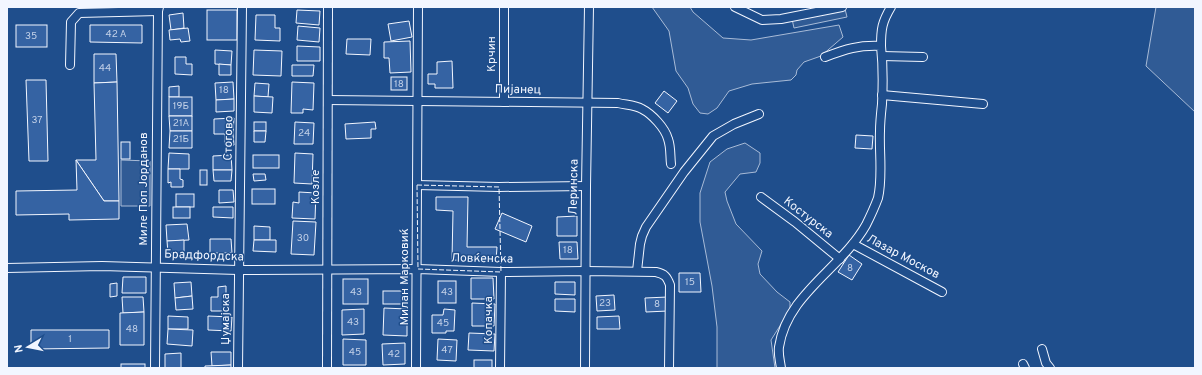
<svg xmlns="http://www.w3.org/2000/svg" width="1202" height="375" font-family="Overpass,sans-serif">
<rect width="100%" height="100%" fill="#1f4e8c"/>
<g fill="#305b95" stroke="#a8bbd7">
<path d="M652,7H690L693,12L723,38L751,40L839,25L843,37L821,56L804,62L797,70L796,75L791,80L752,84L729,91L717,108L708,114L700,113L693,104L688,88L676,71L669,31Z"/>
<path d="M1156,7H1195V112L1146,66Z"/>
<path d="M845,9L847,17L794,28L792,19Z"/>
<path d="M745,143L760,153V163L756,172L740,174L725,192L727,201L736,224L762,251L758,264L760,274L777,292L790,302V310L771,340L775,368H717V327L712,286L700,222V193L710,162L727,149Z"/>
<path d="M121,160L150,161V206H121Z"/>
</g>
<g fill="#3563a3" stroke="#f2f6ff">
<rect x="207" y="10" width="30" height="30"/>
<path d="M297,10L320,11L319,25L296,23Z"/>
<path d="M183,13L184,28L171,30L169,15Z"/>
<path d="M256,15H275V28H280V41L255,40Z"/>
<path d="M409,21L412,37L391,41L388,24Z"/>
<rect x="16" y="25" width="31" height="22"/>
<path d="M90,25H142V43L90,42Z"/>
<path d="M298,26L320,28L319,42L297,40Z"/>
<path d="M188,28L190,41L181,42L180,39L170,40L169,30Z"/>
<path d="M347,39H371L370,55L346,54Z"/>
<path d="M410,41L411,72L390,73L389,58H384V42Z"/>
<path d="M297,46L320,47V61H297Z"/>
<path d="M215,50L232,51L231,65L215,64Z"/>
<path d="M254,50L282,51L281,76L253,75Z"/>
<path d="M94,54H116L117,82L94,83Z"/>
<path d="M175,57H186V64H192V75L175,74Z"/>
<path d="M452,61L453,88H435V84H428V74H437V62Z"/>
<path d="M219,64L231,65V75H219Z"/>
<path d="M292,65H314L313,76H292Z"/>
<rect x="391" y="77" width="16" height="13"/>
<path d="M26,80H46L48,161H29Z"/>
<path d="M117,82L119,201H104L76,160H96L94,83Z"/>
<path d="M233,82L234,99L216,100L215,83Z"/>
<path d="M292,82L314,83L313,110L303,109V113H291Z"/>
<path d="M255,83L269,84L268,97L254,96Z"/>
<path d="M179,86V97H169V87Z"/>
<path d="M664,91L677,101L668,113L655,103Z"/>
<path d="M254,96L273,97L272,113L254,112Z"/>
<rect x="169" y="97" width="23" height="19"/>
<path d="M234,99V111L216,112V100Z"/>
<path d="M169,116H192V131H170Z"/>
<path d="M234,118L233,134H214V119Z"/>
<rect x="254" y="122" width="12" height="9"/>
<path d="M295,122L314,123L313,144H294Z"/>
<path d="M375,122L376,129H371V138L346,139L345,124Z"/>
<path d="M170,131H192V148H169Z"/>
<path d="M254,131H266L265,142H254Z"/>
<path d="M225,134H233L234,145H225Z"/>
<path d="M856,135L873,136L872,149L855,148Z"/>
<rect x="121" y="142" width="9" height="17"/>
<path d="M169,153L189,154V169H168Z"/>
<path d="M295,153L313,154L312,184L294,183Z"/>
<path d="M231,155L232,170H213V156Z"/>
<rect x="253" y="155" width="26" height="13"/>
<path d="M76,160L104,201H119V219L69,220V214L16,215V191L77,190Z"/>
<path d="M168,169H180V179L183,180V187H171V182L168,183Z"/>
<rect x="200" y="170" width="7" height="15"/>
<path d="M213,170H232L231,181H214Z"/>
<path d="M253,174H265L266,180L254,181Z"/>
<rect x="252" y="189" width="23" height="15"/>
<path d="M219,190H233L234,202L219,203Z"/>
<path d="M299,192L316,193L315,219L292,218L293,202L299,203Z"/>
<rect x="176" y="194" width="18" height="13"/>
<path d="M436,197H468L467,247H497L496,261L452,260L453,211L436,210Z"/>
<rect x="173" y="207" width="17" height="11"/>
<path d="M213,207H233V218L213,217Z"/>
<path d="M502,213L532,226L526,242L495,229Z"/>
<path d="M577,216V236H557V217Z"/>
<path d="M293,221L316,222L314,255L291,254Z"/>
<path d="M187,224L189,240L167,241L166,225Z"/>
<path d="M254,226L270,227V240H254Z"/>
<path d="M210,239H231L232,253H210Z"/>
<path d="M184,240V253H168L167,241Z"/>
<path d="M254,240H276V252L253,251Z"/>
<path d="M559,242H577L578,259H560Z"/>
<path d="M849,255L862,264L852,280L838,272Z"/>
<path d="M679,273H700L701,292H679Z"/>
<path d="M123,277H146V293H122Z"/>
<path d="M471,278H493L494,299H471Z"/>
<rect x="343" y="279" width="25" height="25"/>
<rect x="438" y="281" width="18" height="22"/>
<path d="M191,282L192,296L175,298L174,283Z"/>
<path d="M555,282H575V295L555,294Z"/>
<path d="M117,283V296L110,297V284Z"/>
<path d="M226,286V296L229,297V307H226L225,311H211V297H218V287Z"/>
<rect x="383" y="291" width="24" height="13"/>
<path d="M614,295L615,310L597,311L596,296Z"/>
<path d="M192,296L193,309L176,310L175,298Z"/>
<path d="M122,297H143L144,312L123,313Z"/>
<path d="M668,297V311L646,312L645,298Z"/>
<path d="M555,299H575V312L555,311Z"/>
<path d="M472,303L495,304L494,326H472Z"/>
<path d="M384,308L407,309V336L383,335Z"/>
<path d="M364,309V334L342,335V310Z"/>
<path d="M444,309L455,310L454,331H446V333H432V315H443Z"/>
<path d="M144,312V345H120V313Z"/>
<path d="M168,316L188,317V329H168Z"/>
<path d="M208,316L232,317L231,331L208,330Z"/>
<path d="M619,316L620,329H597V317Z"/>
<path d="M168,329L193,330L192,346L167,344Z"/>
<path d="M31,330H109V348L31,349Z"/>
<path d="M469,333L495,334L494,351L468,350Z"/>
<path d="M343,339L366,340V365H343Z"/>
<path d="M438,339L457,340L456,361L437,360Z"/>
<path d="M405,343V364L383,365L382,344Z"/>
<path d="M211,352H231V365L212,366Z"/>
<path d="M181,353V368H165V354Z"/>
<rect x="474" y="360" width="18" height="8"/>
<rect x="121" y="364" width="24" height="4"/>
<path d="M231,365V368H205V366Z"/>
</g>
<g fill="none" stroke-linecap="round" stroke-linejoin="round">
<g stroke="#f2f6ff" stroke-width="10">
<g id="street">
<path d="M504,7V102"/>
<path d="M735,7L762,20L781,19L842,7"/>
<path d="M881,46C881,29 882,22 891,7"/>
<path d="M882,56L923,57"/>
<path d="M70,65L71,22L79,13L158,11"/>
<path d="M882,95L983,104"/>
<path d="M328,100L618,103C626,105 635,105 642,109C652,114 665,128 668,139C671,147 670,156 671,164"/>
<path d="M417,185L499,187L586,186"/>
<path d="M761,197L795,222L840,259"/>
<path d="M853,244L942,292"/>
<path d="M7,268L102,266L238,270L418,269L501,272L586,271L656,272C665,274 667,277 670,285L669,368"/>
<path d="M637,271L640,244L642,236L646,227L684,172L713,136L734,124L759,114"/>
<path d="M1042,349L1046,363L1050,368"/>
<path d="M1023,364L1025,368"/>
<path d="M155,368L158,11L159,7"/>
<path d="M238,368L242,7"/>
<path d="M327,368L328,7"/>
<path d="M416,368L418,7"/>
<path d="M500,368L501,272"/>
<path d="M585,368L586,186L589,7"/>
<path d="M781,368C780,361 778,354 779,347C787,294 841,269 866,225C870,217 875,206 878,198C883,177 879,152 880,131C880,122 881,113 882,104C883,85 883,65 881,46C858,45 846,49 825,57"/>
</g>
</g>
<use href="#street" stroke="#1f4e8c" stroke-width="8"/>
<path stroke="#f2f6ff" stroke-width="1" stroke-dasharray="5 2" stroke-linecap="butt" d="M417,185L499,187L501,272L418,269Z"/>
</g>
<g text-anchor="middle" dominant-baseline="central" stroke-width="3" stroke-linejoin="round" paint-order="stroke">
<g font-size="10" fill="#c3d1e8">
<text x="116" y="34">42 А</text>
<text x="31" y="36">35</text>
<text x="105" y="68">44</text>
<text x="399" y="84">18</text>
<text x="224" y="90">18</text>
<text x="181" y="106">19Б</text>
<text x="37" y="120">37</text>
<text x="181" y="123">21А</text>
<text x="304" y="133">24</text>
<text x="181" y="139">21Б</text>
<text x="303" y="238">30</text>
<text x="568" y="250">18</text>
<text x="850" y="268">8</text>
<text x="690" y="282">15</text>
<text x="356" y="292">43</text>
<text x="447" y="292">43</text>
<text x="605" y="303">23</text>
<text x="657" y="304">8</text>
<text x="353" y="322">43</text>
<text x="443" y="323">45</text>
<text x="132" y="329">48</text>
<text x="70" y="339">1</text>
<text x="447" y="350">47</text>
<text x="355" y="352">45</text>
<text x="394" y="354">42</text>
</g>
<g font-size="12" fill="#f2f6ff" stroke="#1f4e8c">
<text transform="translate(492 54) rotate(-90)">Крчин</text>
<text transform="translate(518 90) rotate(1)">Пијанец</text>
<text transform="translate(229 138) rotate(-89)">Стогово</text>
<text transform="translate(316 187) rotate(-90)">Козле</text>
<text transform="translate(574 187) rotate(-89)">Леринска</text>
<text transform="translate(144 189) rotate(-90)">Миле Поп Јорданов</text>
<text transform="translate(808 218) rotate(38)">Костурска</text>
<text transform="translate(204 256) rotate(2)">Брадфордска</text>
<text transform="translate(903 257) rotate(28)">Лазар Москов</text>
<text transform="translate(482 259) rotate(1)">Ловќенска</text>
<text transform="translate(405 277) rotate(-90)">Милан Марковиќ</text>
<text transform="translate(226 319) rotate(-90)">Џумајска</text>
<text transform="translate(489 320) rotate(-90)">Копачка</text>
</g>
</g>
<rect width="1202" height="375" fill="none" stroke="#f2f6ff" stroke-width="16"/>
<g transform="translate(28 347) rotate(260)" stroke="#1f4e8c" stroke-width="3" paint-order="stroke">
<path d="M0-3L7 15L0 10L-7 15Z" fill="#f2f6ff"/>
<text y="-6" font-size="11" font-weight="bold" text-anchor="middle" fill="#f2f6ff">N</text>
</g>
</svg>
